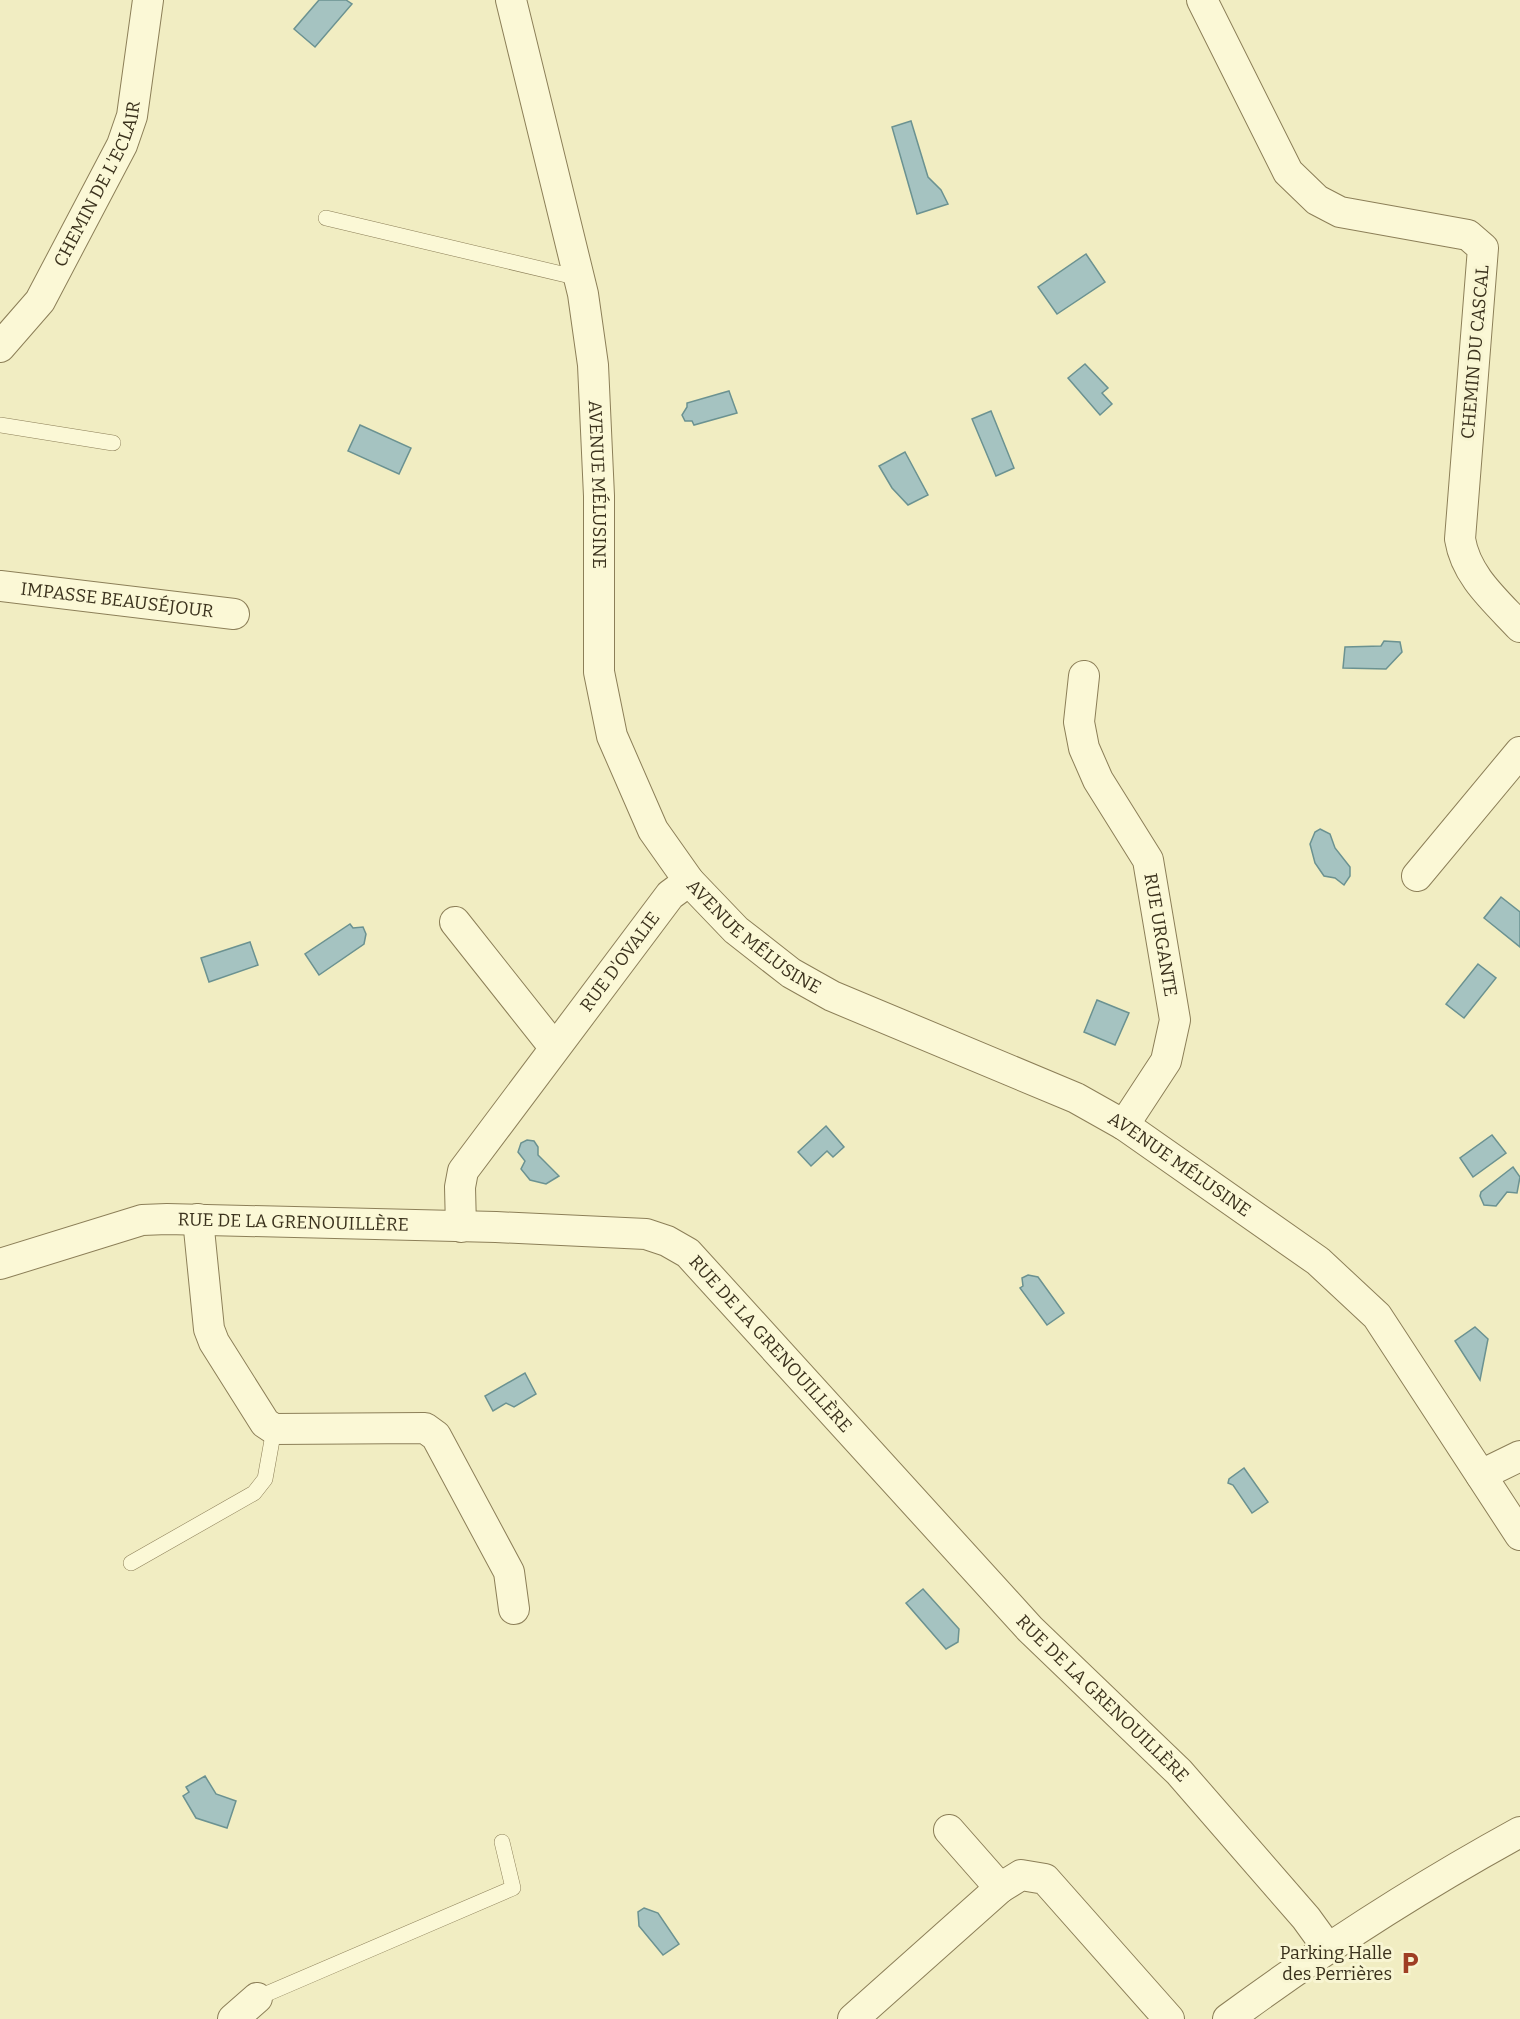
<svg xmlns="http://www.w3.org/2000/svg" width="1520" height="2019" font-family="Bitter,serif">
<rect width="100%" height="100%" fill="#f1edc2"/>
<g fill="#a5c3c1" stroke="#6b9291" stroke-width="1.5">
<path d="M319,0H346L352,4L315,47L294,29Z"/>
<path d="M911,121L928,177L941,190L948,204L917,214L892,127Z"/>
<path d="M1086,254L1105,282L1057,314L1038,287Z"/>
<path d="M1085,364L1108,388L1102,393L1112,404L1100,415L1068,378Z"/>
<path d="M729,391L737,413L694,425L692,421H685L682,415L687,407V403Z"/>
<path d="M991,411L1014,468L996,476L972,419Z"/>
<path d="M360,425L411,448L399,474L348,451Z"/>
<path d="M905,452L928,495L908,505L892,488L879,466Z"/>
<path d="M1384,641L1400,642L1402,652L1386,669L1343,668L1345,647L1381,646Z"/>
<path d="M1320,829L1330,834L1335,848L1350,867V876L1344,885L1335,878L1324,876L1315,863L1310,844L1315,832Z"/>
<path d="M1501,897L1520,912V947L1484,918Z"/>
<path d="M350,924L353,928L363,927L366,934L364,944L319,975L305,954Z"/>
<path d="M250,942L258,965L209,982L201,958Z"/>
<path d="M1478,964L1496,978L1464,1018L1446,1004Z"/>
<path d="M1097,1000L1129,1013L1115,1045L1084,1032Z"/>
<path d="M826,1126L844,1147L833,1157L827,1151L811,1166L798,1152Z"/>
<path d="M1492,1135L1506,1153L1473,1177L1460,1158Z"/>
<path d="M527,1140L534,1141L538,1147V1155L559,1176L546,1184L530,1180L521,1169L525,1161L518,1152L521,1143Z"/>
<path d="M1513,1167L1520,1177L1517,1193L1507,1192L1496,1206L1484,1205L1480,1196L1481,1192Z"/>
<path d="M1028,1275L1038,1277L1064,1313L1047,1325L1020,1288L1023,1286L1022,1278Z"/>
<path d="M1475,1327L1488,1339L1480,1380L1455,1341Z"/>
<path d="M525,1373L536,1394L514,1407L506,1403L493,1411L485,1396Z"/>
<path d="M1244,1468L1268,1502L1252,1513L1233,1485L1228,1483L1229,1479Z"/>
<path d="M923,1589L959,1629L958,1642L946,1649L906,1603Z"/>
<path d="M205,1776L216,1794L236,1801L227,1828L196,1818L183,1796L189,1792L186,1787Z"/>
<path d="M644,1908L658,1913L679,1944L663,1955L639,1926L638,1912Z"/>
</g>
<g fill="none" stroke-linecap="round" stroke-linejoin="round">
<g stroke="#8c7f58" stroke-width="16">
<g id="service">
<path d="M326,218L579,278"/>
<path d="M0,425L113,443"/>
<path d="M131,1563L254,1493L265,1479L274,1429"/>
<path d="M257,1998L513,1888L502,1842"/>
</g>
</g>
<g stroke="#8c7f58" stroke-width="32">
<g id="minor">
<path id="s1" d="M511,0L583,294L593,365L599,496V672L612,736L653,830L689,881L736,930L791,973L832,996L1076,1098L1124,1125L1318,1261L1377,1316L1520,1535"/>
<path d="M1202,0L1288,172L1317,200L1340,212L1468,235L1483,248L1460,539C1466,576 1495,600 1520,627"/>
<path id="s2" d="M0,347L40,301L122,145L132,116L148,0"/>
<path id="s3" d="M0,586L234,614"/>
<path id="s4" d="M1084,676L1079,722L1084,748L1098,780L1148,860L1175,1020L1166,1061L1124,1125"/>
<path d="M1417,876L1520,752"/>
<path d="M455,922L554,1047"/>
<path d="M198,1219L209,1329L214,1342L265,1423L274,1429L425,1428L436,1436L509,1572L514,1609"/>
<path id="s5" d="M461,1227L460,1187L463,1171L670,895L689,881"/>
<path id="s6" d="M0,1264L142,1220L167,1219L496,1227L646,1234L667,1241L688,1253L1030,1629L1179,1772L1306,1918L1327,1947"/>
<path d="M1481,1475L1520,1456"/>
<path d="M949,1830L1000,1888L1021,1875L1045,1879L1169,2019"/>
<path d="M233,2019L257,1998"/>
<path d="M853,2019L1000,1888"/>
<path d="M1228,2019C1323,1949 1416,1889 1520,1832"/>
</g>
</g>
<use href="#service" stroke="#fbf8d6" stroke-width="15"/>
<use href="#minor" stroke="#fbf8d6" stroke-width="30"/>
</g>
<defs>
<g id="parking-bare" transform="scale(1.8)"><path d="M-3.5-5.5H1a3.5 3.5 0 0 1 0 7H-1V5.5H-3.5ZM-1-3.4V-.6H.8a1.4 1.4 0 0 0 0-2.8Z" fill="#9f3e24" stroke="#f8f5d2" stroke-width="2.5" paint-order="stroke"/></g>
</defs>
<g fill-rule="evenodd">
<use href="#parking-bare" x="1410" y="1963"/>
</g>
<g text-anchor="middle" dominant-baseline="central" stroke-width="6" stroke-linejoin="round" paint-order="stroke">
<g font-size="18" fill="#3b321d" stroke="#f8f5d2">
<text stroke="none"><textPath href="#s2" startOffset="192">CHEMIN DE L'ECLAIR</textPath></text>
<text transform="translate(1475 352) rotate(-85)">CHEMIN DU CASCAL</text>
<text stroke="none"><textPath href="#s1" startOffset="494">AVENUE MÉLUSINE</textPath></text>
<text stroke="none"><textPath href="#s3" startOffset="118">IMPASSE BEAUSÉJOUR</textPath></text>
<text stroke="none"><textPath href="#s1" startOffset="998">AVENUE MÉLUSINE</textPath></text>
<text stroke="none"><textPath href="#s4" startOffset="278">RUE URGANTE</textPath></text>
<text stroke="none"><textPath href="#s5" startOffset="318">RUE D'OVALIE</textPath></text>
<text stroke="none"><textPath href="#s1" startOffset="1484">AVENUE MÉLUSINE</textPath></text>
<text stroke="none"><textPath href="#s6" startOffset="300">RUE DE LA GRENOUILLÈRE</textPath></text>
<text stroke="none"><textPath href="#s6" startOffset="822">RUE DE LA GRENOUILLÈRE</textPath></text>
<text stroke="none"><textPath href="#s6" startOffset="1308">RUE DE LA GRENOUILLÈRE</textPath></text>
</g>
<g font-size="18" fill="#3b321d" stroke="#f8f5d2" text-anchor="end">
<text x="1392" y="1953">Parking Halle<tspan x="1392" dy="21">des Perrières</tspan></text>
</g>
</g>
</svg>
